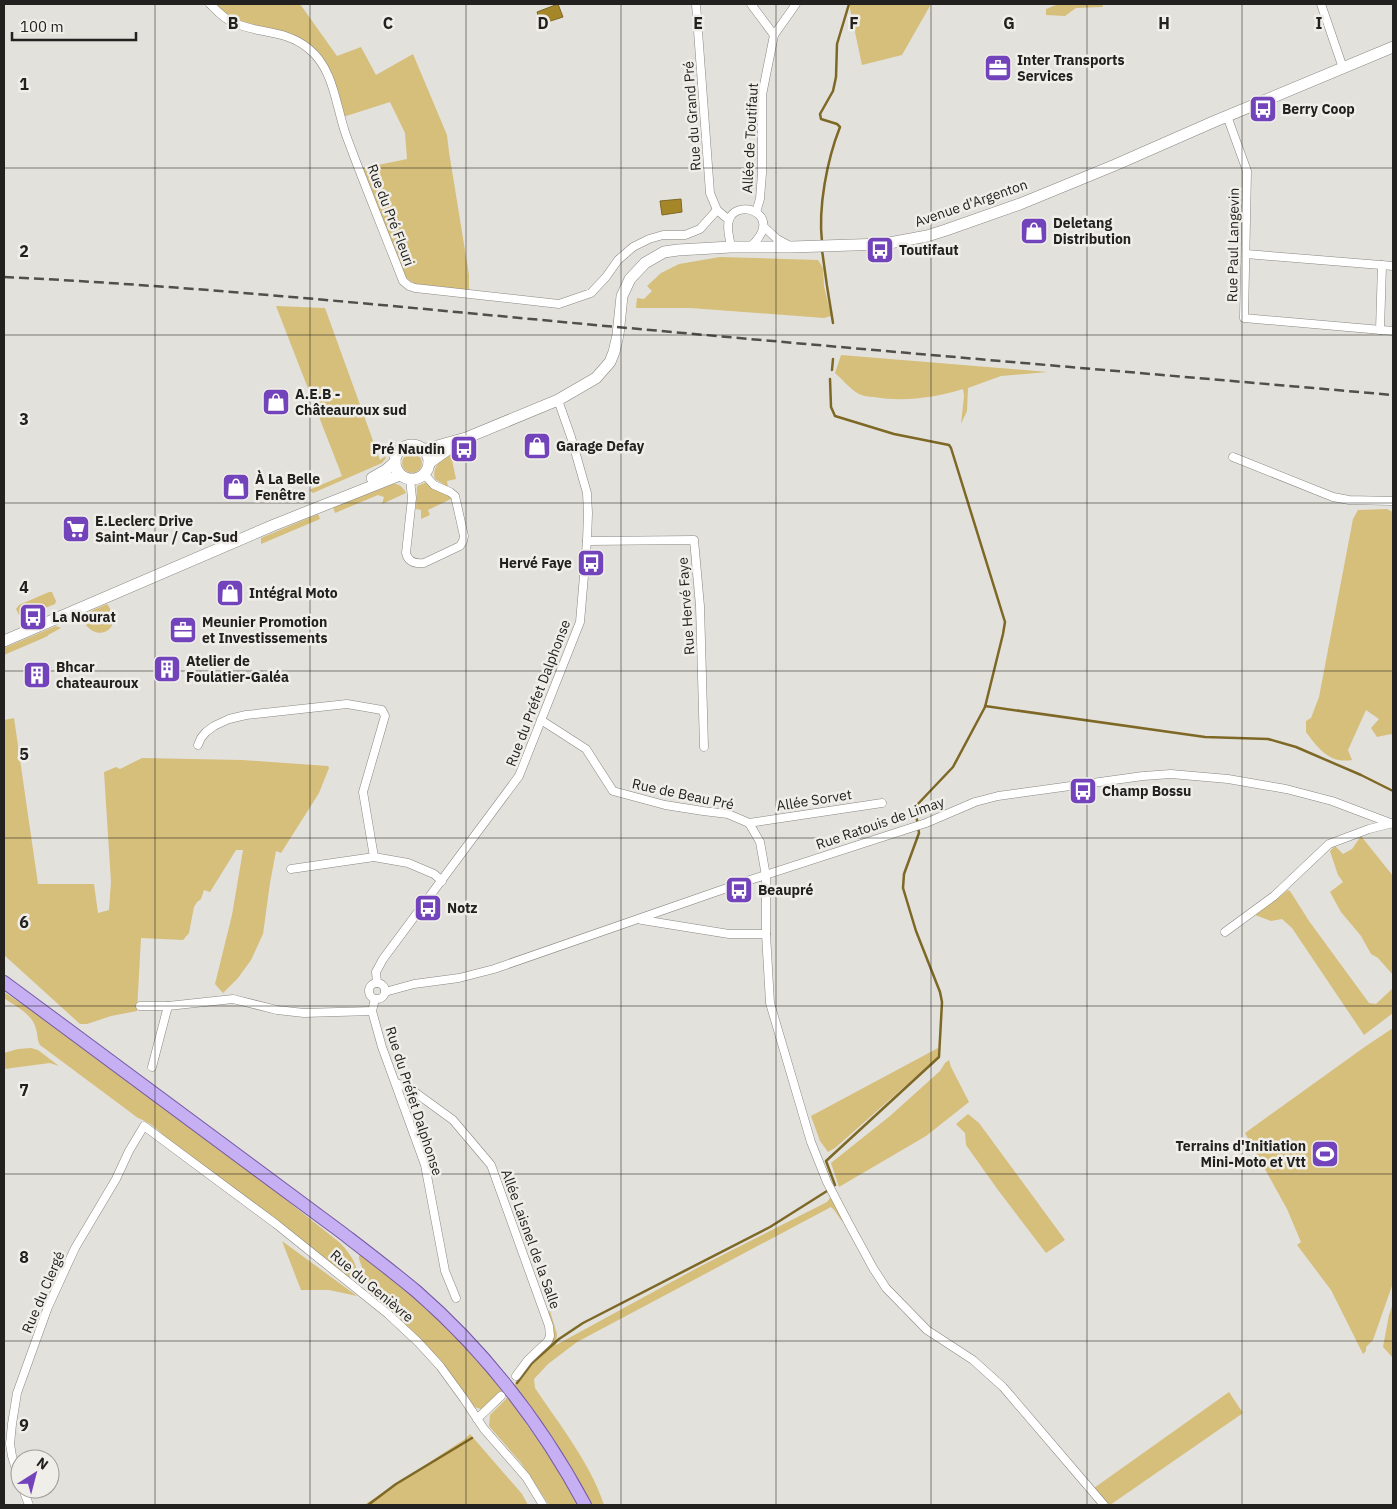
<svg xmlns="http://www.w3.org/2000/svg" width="1397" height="1509" font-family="'IBM Plex Sans',sans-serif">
<rect width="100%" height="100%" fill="#e3e1dc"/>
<g fill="#d6be7b">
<path d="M214,4H300L337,56L361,47L376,75L413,54L447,135L449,152L469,275V290L415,284L405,277L363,168L407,159L405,133L390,102L343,117L335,92L310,45L233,18L226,15Z"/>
<path d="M849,4H931L902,55L862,65Z"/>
<path d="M1072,4H1102L1103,7L1076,8L1065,16L1046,15V9L1056,5Z"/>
<path d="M720,257L818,260L823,268L824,286L831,316L824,318L690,308H636L637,298L644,299L652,291L647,286L661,273L679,264Z"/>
<path d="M276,306L325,308L380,460L385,456L386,458L382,463L313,493L309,490L342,476Z"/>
<path d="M841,355L1048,372L1001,376L968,388L967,411L961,424L964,396L963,389C934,398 903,402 874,397C869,397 863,396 859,394C850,389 842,379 835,373Z"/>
<circle cx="412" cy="463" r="10"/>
<path d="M451,455L456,479L447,481L448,487L435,479C432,467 440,459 451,455Z"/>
<path d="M427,482C435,490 445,491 453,498L428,510L430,515L421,519V510L416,509L417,486Z"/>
<path d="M392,484C398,483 403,487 406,493L382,504L384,497L378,495L335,513L333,507Z"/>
<path d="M1387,509L1393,512V737L1391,734L1377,737L1371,728L1379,719L1366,710L1348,750L1352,760C1329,764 1318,748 1306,732V721L1311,718L1319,697L1353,519L1358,510Z"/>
<path d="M318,514L320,519L261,544V538Z"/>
<path d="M49,592H52L56,601L55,604L23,617L19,615L16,609L19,605Z"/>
<path d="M107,604C110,608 113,614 113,619C114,630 102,636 93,631C87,628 83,621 79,616Z"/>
<path d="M56,626L61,628L48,635V636L4,655V648Z"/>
<path d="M14,718L38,884H94L98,913L109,910L111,882L104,772L116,767L120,769L142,758L242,760L328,766L329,768L319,793L281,853L276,851L270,883L263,934L251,960L238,978L223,993L215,984L232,915L243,850H236L210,892L204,890L201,899L197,902L194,907L189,933L183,940L141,938L137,1011L111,1016L87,1024H80L4,955V720Z"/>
<path d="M1361,836L1393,876V975L1378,958L1371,954L1361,936L1341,912L1330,892L1343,882L1338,875L1330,851L1335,846L1343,854L1352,849Z"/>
<path d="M1288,890L1290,891L1309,921L1369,1003L1376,1004L1393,988V1013L1364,1035L1292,928L1282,919L1271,921L1255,915Z"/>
<path d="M4,992L40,1016L241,1164L339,1242C347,1250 360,1265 356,1277L353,1278L349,1277L337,1268L163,1135C156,1127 148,1122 138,1118L40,1045C37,1040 38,1035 36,1029C32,1013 16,1007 4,998Z"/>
<path d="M1393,1028V1283L1373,1340L1366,1347V1351L1363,1354L1331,1290L1297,1245L1301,1242L1287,1209L1245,1133L1366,1046Z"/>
<path d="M31,1048L38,1050L59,1066L50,1063L4,1069V1053L18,1049Z"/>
<path d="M938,1048V1057L835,1148L828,1152L820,1141L811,1116Z"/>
<path d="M949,1060L951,1067L969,1102L926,1136L839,1187L831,1163L890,1116L940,1071L945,1063Z"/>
<path d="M968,1114L979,1123L1065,1240L1046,1253L998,1190L966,1145L965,1133L956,1124Z"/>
<path d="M829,1192L844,1223C839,1219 837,1212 831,1207L577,1342L548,1364L534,1379L535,1388C559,1424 591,1464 604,1505H592C569,1463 542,1424 514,1385L528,1364L552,1341C556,1332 551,1322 548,1312L550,1311L557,1334L556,1345L699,1267L827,1202L830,1198Z"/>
<path d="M282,1241L357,1296L329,1290H301Z"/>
<path d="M361,1254C378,1268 396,1280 412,1295C445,1324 474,1356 502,1390L487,1406L481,1409L474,1407L439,1359L372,1294L359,1259V1256Z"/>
<path d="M1393,1303V1358L1383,1347L1389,1315Z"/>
<path d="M1229,1392L1243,1413L1110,1505L1094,1488Z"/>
<path d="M508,1397L554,1464L578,1505H549L521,1463L489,1426L490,1415Z"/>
<path d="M470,1434L522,1494L528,1505H364L465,1439Z"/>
</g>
<g fill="#a58628" stroke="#7e6825">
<path d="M558,4L563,17L541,24L537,12Z"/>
<path d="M681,199L682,212L662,215L660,201Z"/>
</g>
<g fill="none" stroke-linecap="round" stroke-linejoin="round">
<g stroke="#7e6825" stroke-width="2.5">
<path d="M822,242C818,207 827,160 840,127L837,124L821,119L820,114L833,91L836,77L837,44L849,4"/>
<path d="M822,250L827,286L833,323"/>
<path d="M832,370L833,359"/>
<path d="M830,379L831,407L835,416L894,434L949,445L951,448L1005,622L1003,634L985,707L953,767L915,807L919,833L904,874L903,888L916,931L940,992L942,1002L939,1057L826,1161L835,1185"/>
<path d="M985,706L1205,737L1268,739L1296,747L1361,775L1393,791"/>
<path d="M517,1383L532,1363L559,1339L583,1323L770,1227L827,1191"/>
<path d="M368,1505L396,1484L472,1438"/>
</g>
<g stroke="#898782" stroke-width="9">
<g id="minor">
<path d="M210,4C217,11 224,19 234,23C259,34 285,29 309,49C334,69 336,107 346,135C364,184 384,232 403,281L409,286L415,288L559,304L591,293L606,277L618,260L633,247L649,239L663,235H685L700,229L717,210"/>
<path d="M696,4L710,193L717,210L729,220"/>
<path d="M751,4L774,35"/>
<path d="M1321,4L1343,68"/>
<path d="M1227,116L1247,171L1244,318L1393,331"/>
<path d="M756,212L760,199L762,173V95L774,35L796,4"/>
<path d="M764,227L777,239L790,246"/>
<path d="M731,247C730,239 726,228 729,220C736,197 787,214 750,247"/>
<path d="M1246,254L1393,266"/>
<path d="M1380,330L1382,265"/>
<path d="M1233,457L1333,497L1349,500L1393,501"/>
<path d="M410,479L412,498L406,553C408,562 415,564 424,563L460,546L463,541L464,536L455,496L450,492L434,485L424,474"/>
<path d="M587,541L694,540L700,606L704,747"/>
<path d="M541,720L586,749L613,791L665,805L703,811L728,814L749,823L760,842L766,876V934L770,1003L811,1142L827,1182L849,1224L873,1268L886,1288L927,1330L973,1360L1003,1387L1104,1505"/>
<path d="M198,745L201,738L206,732L214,726L229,719L246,715L347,704L382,710L385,716L363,792L374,857"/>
<path d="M749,823L882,803"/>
<path d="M291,869L374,857L408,863L434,874L442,881"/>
<path d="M642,920L729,934H766"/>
<path d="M1225,932L1274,896L1329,844L1369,829L1393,823"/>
<path d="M377,983L376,972L383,959L519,776L580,622L587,541L588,513L587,493L571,437L558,400"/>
<circle cx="377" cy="991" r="8"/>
<path d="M385,992L414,984L459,978L494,969L750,880L926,823L975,802L998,796L1143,776L1171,774L1228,779L1286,789L1332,801L1393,824"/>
<path d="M375,999L372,1011L382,1047L425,1165L445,1271L456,1298"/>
<path d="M140,1006H168L233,999L277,1010L304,1013L372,1011"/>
<path d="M152,1067L168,1006"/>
<path d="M396,1083L409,1088L453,1120L491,1165L549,1326L550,1336L548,1341L528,1360L516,1376"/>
<path d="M477,1419L501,1396"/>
<path d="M20,1482L12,1456L10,1444L12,1424L17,1393L48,1307L75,1248L116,1179L129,1151L144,1126L276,1224L388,1314L418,1342L440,1366L464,1399L484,1429L526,1477L543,1505"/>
<path d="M23,1489L29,1505"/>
</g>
</g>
<g stroke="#898782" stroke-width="12">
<g id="secondary">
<circle cx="412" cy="462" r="17"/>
<path d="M423,450L466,438L558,400L596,378L610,362L614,352L618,335L622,296L630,279L645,263L664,252L678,250L731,247H791L884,244L927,236L946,230L1020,204L1115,165L1213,122L1393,47"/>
<path d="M429,463L454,445"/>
<path d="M372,478L386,470L395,462"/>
<path d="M4,641L274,525L400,475"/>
</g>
</g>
<g stroke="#755ba4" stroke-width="14">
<path id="primary" d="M4,982L341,1232C367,1252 392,1271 416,1291C485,1351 542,1425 585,1505"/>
</g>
<use href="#minor" stroke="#fff" stroke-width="8"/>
<use href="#secondary" stroke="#fff" stroke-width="11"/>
<use href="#primary" stroke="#c7aff3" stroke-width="12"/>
<path stroke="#504f4c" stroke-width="2.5" stroke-dasharray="10 5" stroke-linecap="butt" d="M4,277C216,287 428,310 639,329C891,352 1142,373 1393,395"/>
</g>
<path fill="none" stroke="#22211f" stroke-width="1" stroke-opacity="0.55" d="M155,4V1505M310,4V1505M466,4V1505M621,4V1505M776,4V1505M931,4V1505M1087,4V1505M1242,4V1505M4,168H1393M4,335H1393M4,503H1393M4,671H1393M4,838H1393M4,1006H1393M4,1174H1393M4,1341H1393"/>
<defs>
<g id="office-square" transform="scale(1.4375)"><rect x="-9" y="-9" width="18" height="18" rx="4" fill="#7243bb" stroke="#f0eee9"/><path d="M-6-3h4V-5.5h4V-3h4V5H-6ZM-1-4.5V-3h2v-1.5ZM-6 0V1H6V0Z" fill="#fff"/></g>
<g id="bus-square" transform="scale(1.4375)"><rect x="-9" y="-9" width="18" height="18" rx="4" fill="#7243bb" stroke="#f0eee9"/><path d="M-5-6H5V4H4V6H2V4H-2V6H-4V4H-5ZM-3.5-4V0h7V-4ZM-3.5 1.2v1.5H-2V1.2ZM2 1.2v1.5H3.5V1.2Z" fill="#fff"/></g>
<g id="shop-square" transform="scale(1.4375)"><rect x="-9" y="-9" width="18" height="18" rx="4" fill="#7243bb" stroke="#f0eee9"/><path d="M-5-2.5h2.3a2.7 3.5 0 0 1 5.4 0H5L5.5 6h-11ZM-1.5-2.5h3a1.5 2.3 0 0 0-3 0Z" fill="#fff"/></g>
<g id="supermarket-square" transform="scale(1.4375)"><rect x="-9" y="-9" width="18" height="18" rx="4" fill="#7243bb" stroke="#f0eee9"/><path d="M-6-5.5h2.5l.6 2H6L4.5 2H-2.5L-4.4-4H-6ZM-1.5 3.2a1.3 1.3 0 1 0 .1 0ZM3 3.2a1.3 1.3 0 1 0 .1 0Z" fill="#fff"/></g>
<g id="building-square" transform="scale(1.4375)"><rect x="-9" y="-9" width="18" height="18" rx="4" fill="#7243bb" stroke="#f0eee9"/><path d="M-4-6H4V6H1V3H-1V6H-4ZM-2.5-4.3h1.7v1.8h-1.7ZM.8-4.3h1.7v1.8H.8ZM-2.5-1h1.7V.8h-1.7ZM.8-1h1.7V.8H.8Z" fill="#fff"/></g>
<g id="stadium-square" transform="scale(1.4375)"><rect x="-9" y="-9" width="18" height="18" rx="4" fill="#7243bb" stroke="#f0eee9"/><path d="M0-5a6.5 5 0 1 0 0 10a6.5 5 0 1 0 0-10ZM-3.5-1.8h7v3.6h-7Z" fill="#fff"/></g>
</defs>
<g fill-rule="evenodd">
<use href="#office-square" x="998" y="68"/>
<use href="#bus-square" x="1263" y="109"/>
<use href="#shop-square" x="1034" y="231"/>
<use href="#bus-square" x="880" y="250"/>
<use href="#shop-square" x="276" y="402"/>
<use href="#shop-square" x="537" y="446"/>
<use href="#bus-square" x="464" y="449"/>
<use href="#shop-square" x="236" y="487"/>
<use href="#supermarket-square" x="76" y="529"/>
<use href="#bus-square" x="591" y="563"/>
<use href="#shop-square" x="230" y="593"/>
<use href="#bus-square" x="33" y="617"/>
<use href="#office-square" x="183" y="630"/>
<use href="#building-square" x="167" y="669"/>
<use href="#building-square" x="37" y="675"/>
<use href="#bus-square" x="1083" y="791"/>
<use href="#bus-square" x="739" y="890"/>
<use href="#bus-square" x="428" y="908"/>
<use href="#stadium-square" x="1325" y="1154"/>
</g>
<g text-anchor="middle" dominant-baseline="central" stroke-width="5" stroke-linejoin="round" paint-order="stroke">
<g font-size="14" font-weight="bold" fill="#22211f" stroke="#f0eee9" text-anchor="start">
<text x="1017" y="60">Inter Transports<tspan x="1017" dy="16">Services</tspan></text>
<text x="1282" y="109">Berry Coop</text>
<text x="1053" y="223">Deletang<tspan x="1053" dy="16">Distribution</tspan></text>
<text x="899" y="250">Toutifaut</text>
<text x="295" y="394">A.E.B -<tspan x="295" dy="16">Châteauroux sud</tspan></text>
<text x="556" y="446">Garage Defay</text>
<text x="445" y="449" text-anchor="end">Pré Naudin</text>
<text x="255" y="479">À La Belle<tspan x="255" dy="16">Fenêtre</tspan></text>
<text x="95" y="521">E.Leclerc Drive<tspan x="95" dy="16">Saint-Maur / Cap-Sud</tspan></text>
<text x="572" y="563" text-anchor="end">Hervé Faye</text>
<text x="249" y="593">Intégral Moto</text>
<text x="52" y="617">La Nourat</text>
<text x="202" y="622">Meunier Promotion<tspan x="202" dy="16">et Investissements</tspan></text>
<text x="186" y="661">Atelier de<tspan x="186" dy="16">Foulatier-Galéa</tspan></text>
<text x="56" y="667">Bhcar<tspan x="56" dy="16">chateauroux</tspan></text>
<text x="1102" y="791">Champ Bossu</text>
<text x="758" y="890">Beaupré</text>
<text x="447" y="908">Notz</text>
<text x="1306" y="1146" text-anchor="end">Terrains d'Initiation<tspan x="1306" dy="16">Mini-Moto et Vtt</tspan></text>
</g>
<g font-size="14" fill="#22211f" stroke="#f0eee9">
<text transform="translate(692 116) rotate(-94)">Rue du Grand Pré</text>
<text transform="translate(750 138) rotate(-87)">Allée de Toutifaut</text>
<text transform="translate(971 203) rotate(-19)">Avenue d'Argenton</text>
<text transform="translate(391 215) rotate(69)">Rue du Pré Fleuri</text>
<text transform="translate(1233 245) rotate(-89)">Rue Paul Langevin</text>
<text transform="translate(686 606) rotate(-94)">Rue Hervé Faye</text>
<text transform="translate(538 693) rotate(-69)">Rue du Préfet Dalphonse</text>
<text transform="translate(683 794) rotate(12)">Rue de Beau Pré</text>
<text transform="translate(814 800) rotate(-9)">Allée Sorvet</text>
<text transform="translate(880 823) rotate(-19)">Rue Ratouis de Limay</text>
<text transform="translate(414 1101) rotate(72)">Rue du Préfet Dalphonse</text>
<text transform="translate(531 1239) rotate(70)">Allée Laisnel de la Salle</text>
<text transform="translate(372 1286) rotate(40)">Rue du Genièvre</text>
<text transform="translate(43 1292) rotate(-67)">Rue du Clergé</text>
</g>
</g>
<g font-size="16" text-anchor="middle" font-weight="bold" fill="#22211f" stroke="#f0eee9" stroke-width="5" stroke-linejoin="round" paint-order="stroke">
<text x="233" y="29">B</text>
<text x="388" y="29">C</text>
<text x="543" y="29">D</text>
<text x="698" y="29">E</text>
<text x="854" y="29">F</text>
<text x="1009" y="29">G</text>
<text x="1164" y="29">H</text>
<text x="1319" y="29">I</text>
<text x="24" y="90">1</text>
<text x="24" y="257">2</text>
<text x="24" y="425">3</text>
<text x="24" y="593">4</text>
<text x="24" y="760">5</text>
<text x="24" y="928">6</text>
<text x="24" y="1096">7</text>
<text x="24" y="1263">8</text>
<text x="24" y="1431">9</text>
</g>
<rect width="1397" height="1509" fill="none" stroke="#22211f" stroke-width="10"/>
<g transform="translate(35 1474) rotate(36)"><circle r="24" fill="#f0eee9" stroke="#9e9c98"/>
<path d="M0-4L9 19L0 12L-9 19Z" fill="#7243bb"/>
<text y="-8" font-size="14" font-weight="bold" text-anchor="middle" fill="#22211f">N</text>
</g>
<path d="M12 32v8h124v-8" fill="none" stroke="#22211f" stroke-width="2.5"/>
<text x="20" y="32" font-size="15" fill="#22211f" stroke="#f0eee9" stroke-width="4" paint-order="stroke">100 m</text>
</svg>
